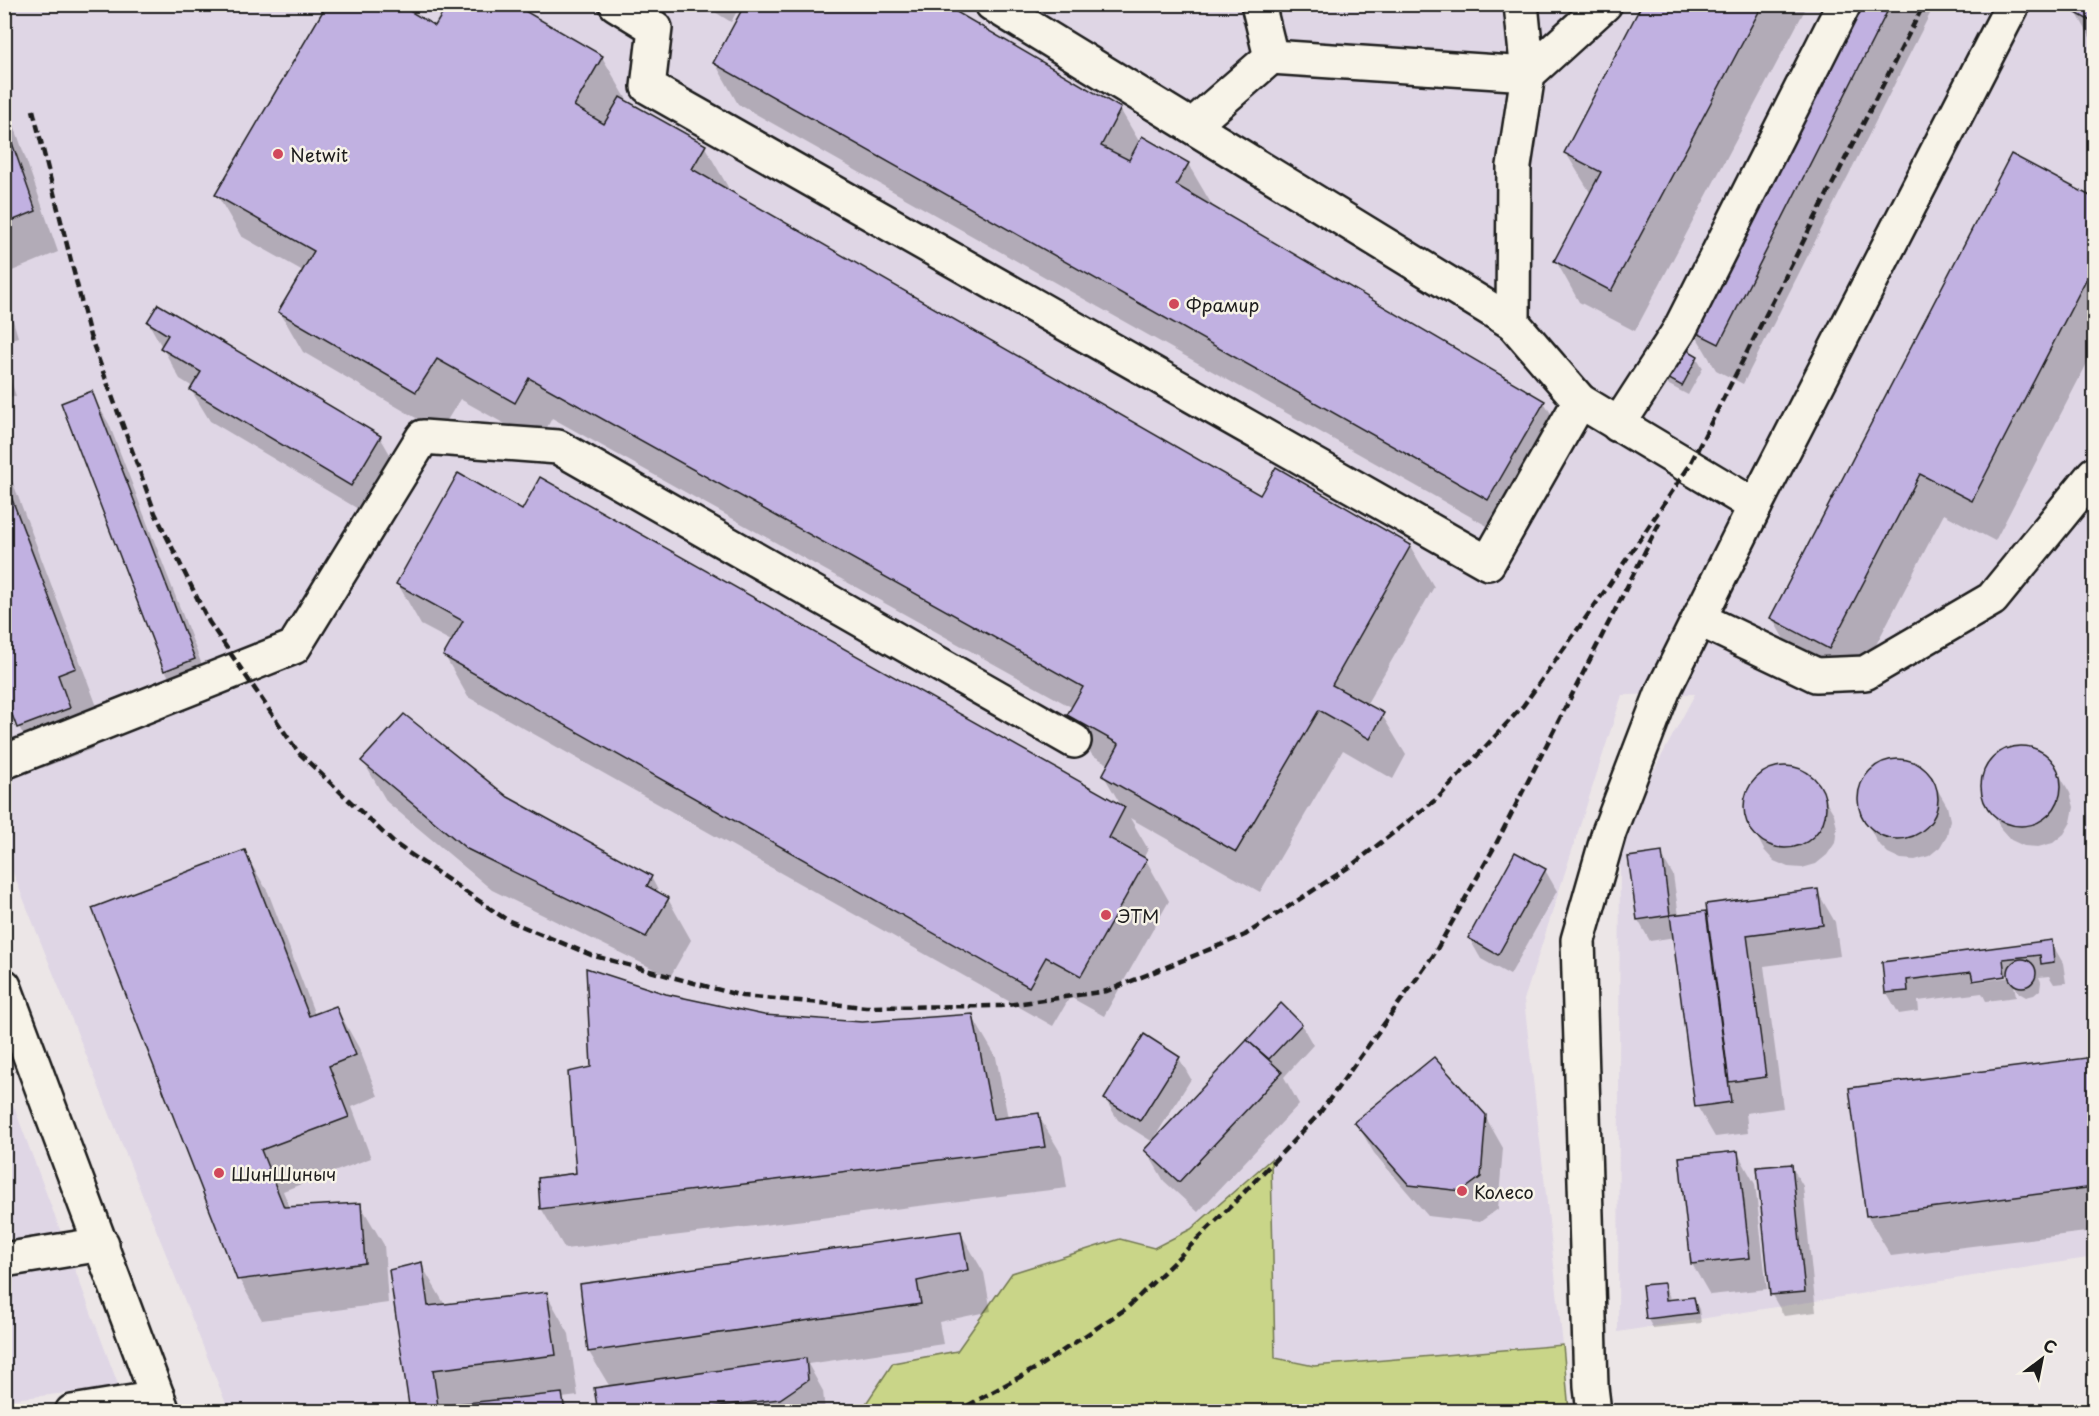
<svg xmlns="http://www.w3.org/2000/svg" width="2099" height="1416" font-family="'Playpen Sans',sans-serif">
<rect width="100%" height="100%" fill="#ece6e7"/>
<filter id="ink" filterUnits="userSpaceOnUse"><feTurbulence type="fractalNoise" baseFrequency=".0167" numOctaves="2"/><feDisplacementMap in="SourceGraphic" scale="12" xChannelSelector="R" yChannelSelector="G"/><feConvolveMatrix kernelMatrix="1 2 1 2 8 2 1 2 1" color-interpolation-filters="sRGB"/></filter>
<g filter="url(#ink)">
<g fill="#dfd6e5">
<path d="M5,5H2094V1257L1618,1332L1620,833L1695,694L1622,695L1524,1000L1563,1345L1314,1366L1275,1359L1270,1160L1191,1229L1154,1248L1120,1239L1012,1273L957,1351L893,1363L861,1411H229L5,853Z"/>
<path d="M5,1083L119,1387L5,1400Z"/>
</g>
<path fill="#c9d588" stroke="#727852" stroke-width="1.5" d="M1271,1159L1275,1358L1314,1366L1563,1345L1569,1411H861L893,1363L957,1351L1012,1273L1120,1239L1154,1248L1191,1229Z"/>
<g fill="#0003" fill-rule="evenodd">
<path d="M702,4H741L731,22Z"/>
<path d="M1644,4H1808L1635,331L1579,302L1556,261L1591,194L1566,153Z"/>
<path d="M1857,4H1935L1743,384L1716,370L1692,329Z"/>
<path d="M2079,4H2094V44L2076,12Z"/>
<path d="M436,28L602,57L626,98L624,101L705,147L728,187L726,191L1261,497L1410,546L1434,587L1366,705L1382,715L1406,755L1393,779L1343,750L1260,892L1130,818L1148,849L1143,859L1146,860L1169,901L1104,1016L1070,997L1053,1026L468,697L445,656L453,642L421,625L398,584L522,512L1122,807L1104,776L1110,765L1092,755L1069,715L1073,708L552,418L539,443L460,399L440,432L303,352L280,312L303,271L241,236L217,195Z"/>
<path d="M715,63L1120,109L1140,143L1188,164L1212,205L1210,207L1544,402L1568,442L1512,540L738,104Z"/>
<path d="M4,96L58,252L5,274L4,273Z"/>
<path d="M2012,156L2094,199V350L1995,541L1944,514L1853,689L1795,659L1772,618Z"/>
<path d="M4,290L18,337L4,341Z"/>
<path d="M148,322L380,437L398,468L370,516L210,421L191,390L193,387L180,379Z"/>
<path d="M1679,347L1697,358L1703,368L1688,395L1669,385L1663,375Z"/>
<path d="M4,362L16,396L4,400Z"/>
<path d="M91,393L109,424L212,691L183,702L165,670Z"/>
<path d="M4,465L10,475L98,709L80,716L92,749L42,768L19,727L4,689Z"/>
<path d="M2024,747L2038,750L2050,759L2070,793L2074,807L2071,822L2064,834L2053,843L2038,847L2024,846L2011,840L2001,829L1983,793L1982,779L1987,766L1997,755L2010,748Z"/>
<path d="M1901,760L1915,764L1927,772L1947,806L1950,820L1947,835L1940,847L1929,856L1915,860L1901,859L1888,853L1877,842L1859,807V792L1864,779L1874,768L1886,761Z"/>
<path d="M363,761L507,798L651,877L661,896L668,899L691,940L670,977L492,890L387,802Z"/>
<path d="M1788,768L1802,771L1813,780L1834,814L1837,828L1835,843L1827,855L1816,864L1802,868L1788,867L1774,861L1764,850L1746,815V800L1751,787L1760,776L1773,769Z"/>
<path d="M244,852L268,892L315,1015L336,1007L359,1048L378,1096L352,1107L371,1158L283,1191L290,1208L360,1204L384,1245L388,1303L262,1320L239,1279Z"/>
<path d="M1661,854L1673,875L1679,916L1708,912L1817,891L1835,922L1840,956L1764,966L1783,1108L1746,1113L1748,1133L1715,1137L1697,1106L1675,937L1650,941L1638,920Z"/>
<path d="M1545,870L1557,891L1510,975L1481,959L1469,938Z"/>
<path d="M2051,942L2063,963L2066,983L2054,984L2049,976L2039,977L2041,982L2040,990L2034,995L2026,997L2019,993L2014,984L2016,997L1986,1001L1982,993L1918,1001L1919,1011L1899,1014L1887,993L1883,963ZM2012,974V977L1974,982V979Z"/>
<path d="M666,996L763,1017L862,1023L972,1016L996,1057L1008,1118L1038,1115L1062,1155L1067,1188L565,1249L541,1208L578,1174Z"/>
<path d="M1281,1005L1301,1024L1313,1045L1284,1077L1299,1104L1198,1212L1164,1181L1146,1150L1153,1142L1118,1120L1105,1099L1179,1058L1191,1079L1153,1140L1155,1141Z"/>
<path d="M2094,1059V1231L1891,1256L1867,1216L1851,1089Z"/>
<path d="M1485,1116L1503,1148L1498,1209L1480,1222L1428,1216L1374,1153L1356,1122Z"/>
<path d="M1737,1152L1755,1184L1767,1289L1710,1295L1692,1264Z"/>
<path d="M1791,1165L1803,1186L1816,1312L1784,1316L1772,1295L1759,1168Z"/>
<path d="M960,1232L984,1273L991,1311L939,1322L943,1344L808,1364L823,1391L825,1412H600L610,1387L589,1352Z"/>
<path d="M421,1264L445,1305L546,1293L569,1334L578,1396L562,1398L570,1412H411Z"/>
<path d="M1663,1284L1669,1295L1670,1301L1694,1299L1699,1309L1701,1323L1653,1328L1647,1318Z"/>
</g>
<g fill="#c1b1e1" stroke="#1c1c1c" stroke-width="1.5">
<path d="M327,4H398L435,26L448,4H513L603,56L574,106L604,124L620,97L706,145L692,169L1260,495L1276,467L1411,545L1332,685L1384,713L1370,739L1319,710L1236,852L1102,776L1119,744L1067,715L1083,687L529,378L515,403L437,359L416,392L278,312L314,251L215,195Z"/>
<path d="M745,4H943L1121,108L1101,146L1129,160L1142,136L1189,163L1176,185L1545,401L1488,500L713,63Z"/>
<path d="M1642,4H1763L1611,291L1554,261L1601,172L1564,153Z"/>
<path d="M1855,4H1891L1719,344L1691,330Z"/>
<path d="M2078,4H2094V23L2074,12Z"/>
<path d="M4,120L36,211L4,224Z"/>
<path d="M2011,154L2094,198V264L1972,501L1920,474L1829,649L1770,618Z"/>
<path d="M158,304L381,436L351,486L190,390L201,372L160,348L168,335L147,322Z"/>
<path d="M1679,345L1698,356L1682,386L1662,375Z"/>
<path d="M92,391L195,659L164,671L61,403Z"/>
<path d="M458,473L522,510L540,477L1125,807L1109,838L1147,859L1081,976L1046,957L1029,987L443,656L463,621L396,584Z"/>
<path d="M4,478L76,668L58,675L70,708L17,728L4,693Z"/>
<path d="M404,714L508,797L652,876L647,886L669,898L646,937L467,849L361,761Z"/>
<circle cx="2021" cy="786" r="40"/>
<circle cx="1898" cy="799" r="40"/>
<circle cx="1785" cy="807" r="41"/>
<path d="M245,850L309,1016L336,1006L356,1055L329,1066L349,1117L261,1150L284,1207L361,1203L365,1263L237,1280L92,908Z"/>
<path d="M1515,852L1546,869L1498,955L1468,938Z"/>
<path d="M1662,852L1670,915L1637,920L1628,857Z"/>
<path d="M1818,889L1823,925L1747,935L1766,1077L1729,1082L1706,904Z"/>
<path d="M1706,911L1731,1102L1695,1107L1670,915Z"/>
<path d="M2052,940L2054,962L2041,964L2040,955L2003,959L2005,976L1973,981L1971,972L1907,980L1908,991L1885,993L1882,962Z"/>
<circle cx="2022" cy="973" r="14"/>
<path d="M586,968L666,994L764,1015L862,1022L973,1014L993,1119L1039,1113L1045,1147L540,1209L538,1178L576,1173L568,1072L591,1067Z"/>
<path d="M1281,1003L1302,1024L1269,1059L1247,1040Z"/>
<path d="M1144,1034L1180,1057L1140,1121L1104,1099Z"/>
<path d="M1247,1040L1282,1072L1179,1182L1144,1150Z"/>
<path d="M1434,1057L1486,1115L1481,1177L1462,1191L1409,1185L1354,1122Z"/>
<path d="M2094,1057V1187L1866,1216L1849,1088Z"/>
<path d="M1738,1151L1750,1258L1691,1264L1679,1157Z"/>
<path d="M1792,1164L1805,1292L1770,1295L1757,1167Z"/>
<path d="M961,1231L968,1270L917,1281L921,1304L588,1352L580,1284Z"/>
<path d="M422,1262L428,1306L547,1292L556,1355L433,1370L438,1406L562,1393L565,1412H410L389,1270Z"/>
<path d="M1664,1283L1666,1300L1694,1297L1697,1313L1646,1319L1642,1285Z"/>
<path d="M806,1358L808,1380L780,1399L669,1412H598L594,1388Z"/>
</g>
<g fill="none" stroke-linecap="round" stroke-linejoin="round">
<g stroke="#1c1c1c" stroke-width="38">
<g id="minor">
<path d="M616,4L655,28L648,87L1488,563L1580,401L1755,506"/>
<path d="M992,4L1513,323"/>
<path d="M1271,57L1528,74L1521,4"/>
<path d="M1192,126L1271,57L1258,4"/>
<path d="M1580,401L1513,323L1514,166L1528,74L1605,4"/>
<path d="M1618,425L1679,331L1844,4"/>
<path d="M1699,619L1816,675L1865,673L1992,599L2094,474"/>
<path d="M4,762L294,647L423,437L558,447L1074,741"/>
<path d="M4,986L163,1412"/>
<path d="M4,1260L102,1244"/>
<path d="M72,1412L158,1398"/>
<path d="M1594,1412L1591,1387L1578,940L1609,832L1663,691L1755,506L2013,4"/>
</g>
</g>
<use href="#minor" stroke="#f7f3e8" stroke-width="33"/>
<g stroke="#1c1c1c" stroke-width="4.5" stroke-dasharray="9 4.5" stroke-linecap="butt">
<path d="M33,110L90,336L155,513L209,622L298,752L394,843L507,920L591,955L742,996L866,1007L1001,1006L1107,991L1245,935L1352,865L1438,798L1523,706L1607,588L1688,468"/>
<path d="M1685,474L1924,4"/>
<path d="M956,1412L1038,1367L1127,1308L1231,1206L1319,1114L1433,956L1496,844L1660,522"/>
</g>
</g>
</g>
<g fill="#d1495b" stroke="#f7f3e8" stroke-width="2">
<circle cx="278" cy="154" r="6"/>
<circle cx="1174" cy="304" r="6"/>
<circle cx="1106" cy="915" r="6"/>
<circle cx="219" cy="1173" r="6"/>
<circle cx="1462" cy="1191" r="6"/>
</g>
<g text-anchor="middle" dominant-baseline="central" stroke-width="5" stroke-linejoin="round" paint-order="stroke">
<g font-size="18" fill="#1c1c1c" stroke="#f7f3e8" text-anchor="start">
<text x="290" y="154">Netwit</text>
<text x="1186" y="304">Фрамир</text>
<text x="1118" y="915">ЭТМ</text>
<text x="231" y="1173">ШинШиныч</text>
<text x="1474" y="1191">Колесо</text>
</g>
</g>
<rect width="2099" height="1416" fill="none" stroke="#f7f3e8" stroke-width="24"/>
<rect x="12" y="12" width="2075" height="1392" fill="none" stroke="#1c1c1c" stroke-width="2" filter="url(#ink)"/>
<g transform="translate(2042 1359) rotate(32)" stroke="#f7f3e8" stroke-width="4.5" paint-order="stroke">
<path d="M0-4.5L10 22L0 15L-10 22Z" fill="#1c1c1c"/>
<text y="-9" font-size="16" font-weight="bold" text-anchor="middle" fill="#1c1c1c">С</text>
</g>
</svg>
